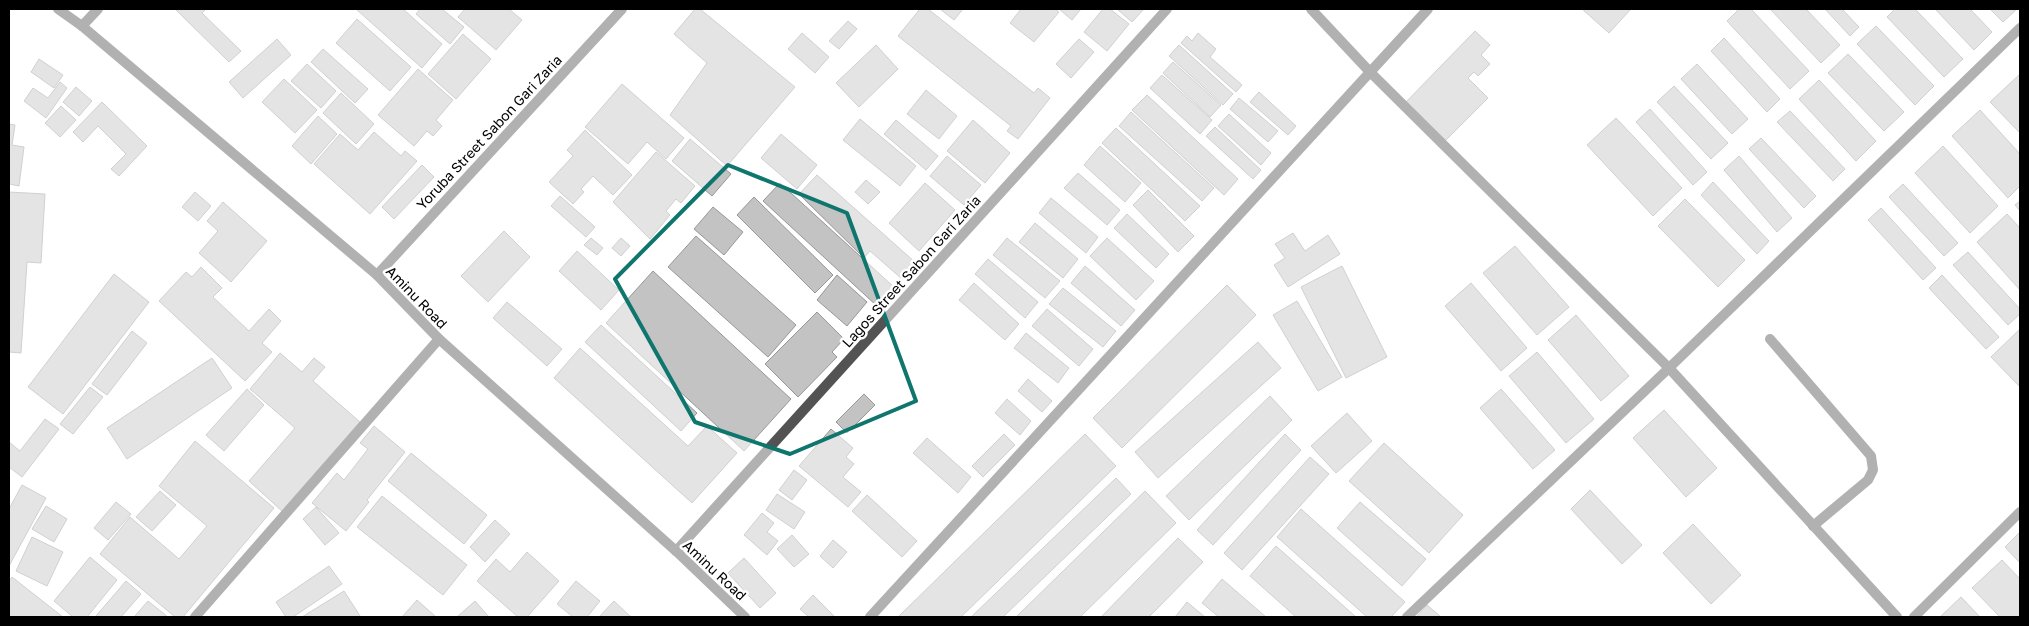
<svg xmlns="http://www.w3.org/2000/svg" width="2029" height="626" font-family="'Golos Text',sans-serif">
<rect width="100%" height="100%" fill="#fff"/>
<g fill="#c3c3c3" stroke="#979797">
<path d="M175,9H206L202,13L241,51L229,62Z"/>
<path d="M356,9H403L442,44L422,68Z"/>
<path d="M420,9H442L464,27L450,44L416,14Z"/>
<path d="M465,9H509L522,20L496,50L458,17Z"/>
<path d="M695,9H700L795,87L727,166L670,115L707,63L674,34Z"/>
<path d="M920,9H928L1034,93L1038,88L1050,98L1018,139L1007,131L1011,126L898,36Z"/>
<path d="M940,9H963L954,20Z"/>
<path d="M1021,9H1055L1059,12L1034,42L1010,23Z"/>
<path d="M1059,9H1081L1072,20Z"/>
<path d="M1103,9H1110L1129,24L1107,51L1084,32Z"/>
<path d="M1117,9H1144L1132,22Z"/>
<path d="M1582,9H1631L1609,33Z"/>
<path d="M1739,9H1751L1809,71L1790,89L1727,21Z"/>
<path d="M1770,9H1806L1840,45L1821,63Z"/>
<path d="M1825,9H1842L1859,27L1850,36Z"/>
<path d="M1895,9H1915L1963,59L1944,77L1887,17Z"/>
<path d="M1935,9H1970L1992,32L1974,50Z"/>
<path d="M1990,9H2017L2003,22Z"/>
<path d="M357,19L411,67L390,91L336,43Z"/>
<path d="M848,21L857,29L839,49L829,41Z"/>
<path d="M1876,26L1934,86L1915,105L1857,44Z"/>
<path d="M1475,31L1490,45L1481,55L1490,64L1478,76L1474,72L1468,78L1488,98L1445,141L1406,102Z"/>
<path d="M802,33L829,57L815,73L788,49Z"/>
<path d="M1198,33L1216,49L1210,57L1242,85L1236,92L1181,43L1187,36L1192,41Z"/>
<path d="M463,34L491,59L456,99L428,74Z"/>
<path d="M1724,38L1780,99L1767,112L1711,51Z"/>
<path d="M277,39L291,55L243,98L229,82Z"/>
<path d="M1079,39L1094,52L1071,78L1056,64Z"/>
<path d="M876,45L898,69L859,107L836,83Z"/>
<path d="M1179,45L1233,94L1223,105L1169,56Z"/>
<path d="M323,49L368,89L355,103L311,62Z"/>
<path d="M1848,54L1904,112L1884,131L1828,73Z"/>
<path d="M39,59L63,75L54,88L31,72Z"/>
<path d="M1173,62L1221,105L1210,117L1163,73Z"/>
<path d="M307,64L336,91L321,108L291,81Z"/>
<path d="M1697,64L1748,119L1732,134L1681,79Z"/>
<path d="M418,69L453,100L436,120L442,126L433,136L427,131L414,146L378,115Z"/>
<path d="M2020,74V133L1990,102Z"/>
<path d="M1162,75L1212,120L1200,134L1150,88Z"/>
<path d="M284,79L317,110L295,133L262,102Z"/>
<path d="M1819,80L1876,141L1856,161L1799,99Z"/>
<path d="M60,82L67,88L46,118L24,101L33,88L48,98Z"/>
<path d="M622,84L684,138L666,159L647,142L628,164L585,127Z"/>
<path d="M1674,86L1728,143L1711,159L1657,102Z"/>
<path d="M76,87L92,101L79,116L63,102Z"/>
<path d="M926,90L957,116L939,139L907,114Z"/>
<path d="M1259,92L1296,126L1288,135L1250,102Z"/>
<path d="M341,93L374,124L356,144L323,113Z"/>
<path d="M1147,95L1238,179L1224,195L1132,110Z"/>
<path d="M1239,98L1278,131L1268,142L1230,109Z"/>
<path d="M102,102L147,146L119,176L111,169L126,154L98,126L83,142L73,132Z"/>
<path d="M61,106L76,120L60,137L45,123Z"/>
<path d="M1650,109L1707,172L1693,185L1636,122Z"/>
<path d="M1980,110L2020,154V186L2008,198L1952,136Z"/>
<path d="M1790,111L1845,169L1833,181L1777,122Z"/>
<path d="M1131,112L1214,188L1202,201L1119,126Z"/>
<path d="M1229,114L1271,153L1261,165L1218,126Z"/>
<path d="M318,116L337,134L311,164L292,146Z"/>
<path d="M1616,118L1682,188L1653,216L1587,145Z"/>
<path d="M860,119L916,166L900,186L843,140Z"/>
<path d="M896,120L938,156L926,170L884,134Z"/>
<path d="M973,120L1010,153L985,183L947,151Z"/>
<path d="M9,124L15,125L12,145L24,147L19,186L9,184Z"/>
<path d="M1215,127L1261,170L1253,179L1206,136Z"/>
<path d="M1116,128L1200,206L1185,221L1102,143Z"/>
<path d="M585,130L632,175L613,195L593,176L581,189L584,192L573,204L549,182L573,156L567,150Z"/>
<path d="M374,132L401,156L405,151L417,161L370,214L314,164L340,134L358,150Z"/>
<path d="M781,134L817,165L797,189L761,158Z"/>
<path d="M1761,138L1816,196L1804,208L1749,149Z"/>
<path d="M690,139L731,174L712,196L672,161Z"/>
<path d="M1100,146L1141,183L1125,202L1084,165Z"/>
<path d="M1943,146L1998,206L1970,233L1915,173Z"/>
<path d="M656,152L695,186L681,203L676,199L666,211L670,215L650,239L613,202Z"/>
<path d="M947,156L981,185L964,205L930,176Z"/>
<path d="M1739,156L1792,218L1777,232L1724,170Z"/>
<path d="M422,165L434,177L394,219L382,207Z"/>
<path d="M1078,173L1120,210L1107,225L1064,188Z"/>
<path d="M817,175L916,263L902,279L870,251L864,258L799,194Z"/>
<path d="M866,180L880,192L868,204L855,192Z"/>
<path d="M1713,182L1769,241L1757,254L1701,195Z"/>
<path d="M780,183L895,288L878,307L763,201Z"/>
<path d="M925,183L955,210L919,251L889,223Z"/>
<path d="M1903,184L1958,243L1944,256L1889,197Z"/>
<path d="M1148,190L1194,236L1178,252L1133,205Z"/>
<path d="M9,192L45,194L41,263L27,262L21,353L9,352Z"/>
<path d="M195,192L211,206L198,221L182,207Z"/>
<path d="M560,196L595,227L586,237L551,206Z"/>
<path d="M754,197L833,275L815,293L737,215Z"/>
<path d="M1051,198L1098,237L1086,253L1039,213Z"/>
<path d="M1685,199L1745,260L1718,287L1658,226Z"/>
<path d="M2020,201V211L2015,205Z"/>
<path d="M223,202L267,241L231,282L199,253L218,231L207,221Z"/>
<path d="M713,207L743,232L724,255L694,229Z"/>
<path d="M1881,208L1936,268L1923,280L1868,220Z"/>
<path d="M1127,214L1169,254L1156,268L1114,228Z"/>
<path d="M2007,214L2020,228V290L1977,242Z"/>
<path d="M1035,223L1078,259L1063,278L1019,242Z"/>
<path d="M504,231L530,257L488,302L461,276Z"/>
<path d="M1293,233L1305,251L1328,235L1340,254L1288,287L1274,265L1285,258L1275,244Z"/>
<path d="M696,236L796,325L768,357L668,267Z"/>
<path d="M591,238L603,248L597,255L584,245Z"/>
<path d="M621,238L630,246L621,256L612,248Z"/>
<path d="M1007,238L1060,281L1045,298L993,255Z"/>
<path d="M1107,238L1154,281L1136,300L1090,256Z"/>
<path d="M1515,246L1569,307L1537,335L1483,273Z"/>
<path d="M577,251L619,290L601,310L559,271Z"/>
<path d="M1968,252L2020,309V314L2008,325L1953,265Z"/>
<path d="M988,259L1038,302L1025,318L975,274Z"/>
<path d="M1085,266L1135,310L1121,326L1071,283Z"/>
<path d="M1342,266L1387,357L1346,378L1301,287Z"/>
<path d="M201,267L222,288L213,297L249,331L269,309L281,321L262,343L272,352L245,381L159,301L186,272L192,277Z"/>
<path d="M653,271L791,399L744,451L606,323Z"/>
<path d="M114,274L149,302L63,414L28,387Z"/>
<path d="M837,275L867,302L847,326L817,300Z"/>
<path d="M1942,275L1999,337L1986,349L1929,288Z"/>
<path d="M974,283L1019,324L1005,340L959,300Z"/>
<path d="M1471,283L1527,348L1501,371L1445,306Z"/>
<path d="M1227,285L1256,315L1122,448L1093,418Z"/>
<path d="M1063,288L1116,331L1103,347L1049,304Z"/>
<path d="M1297,301L1342,377L1318,391L1273,315Z"/>
<path d="M507,302L562,349L547,366L493,318Z"/>
<path d="M1047,309L1093,349L1079,366L1032,326Z"/>
<path d="M817,312L844,339L832,352L837,357L798,397L765,364Z"/>
<path d="M1576,315L1629,376L1601,401L1548,340Z"/>
<path d="M601,325L697,413L681,431L585,342Z"/>
<path d="M2020,329V387L1991,357Z"/>
<path d="M132,331L147,343L107,395L92,384Z"/>
<path d="M1026,333L1069,368L1058,383L1014,348Z"/>
<path d="M1258,342L1281,368L1158,478L1135,452Z"/>
<path d="M580,348L688,446L707,426L737,453L692,503L554,378Z"/>
<path d="M1537,352L1594,419L1566,443L1509,376Z"/>
<path d="M280,353L302,372L314,358L325,367L313,381L360,422L283,512L249,481L295,428L250,389Z"/>
<path d="M212,358L232,388L127,459L107,428Z"/>
<path d="M1028,379L1052,401L1042,412L1018,391Z"/>
<path d="M90,387L103,397L73,434L60,424Z"/>
<path d="M247,389L264,405L224,451L206,435Z"/>
<path d="M1501,389L1555,450L1533,469L1480,408Z"/>
<path d="M864,394L875,405L847,433L836,422Z"/>
<path d="M1270,396L1292,420L1189,520L1166,496Z"/>
<path d="M1007,399L1031,421L1020,435L995,413Z"/>
<path d="M1664,410L1717,468L1686,497L1633,438Z"/>
<path d="M1347,413L1372,441L1336,473L1311,446Z"/>
<path d="M45,419L59,429L22,477L9,467V442L20,451Z"/>
<path d="M374,426L405,452L367,500L369,502L346,531L312,503L337,473L344,480L368,449L360,443Z"/>
<path d="M831,429L853,448L846,457L854,464L843,477L861,492L848,507L799,466Z"/>
<path d="M1004,434L1015,445L983,477L972,466Z"/>
<path d="M1085,434L1116,466L961,617H898Z"/>
<path d="M1285,434L1301,450L1213,545L1197,530Z"/>
<path d="M927,438L971,477L958,493L913,453Z"/>
<path d="M195,441L274,508L183,617H175L100,554L130,517L179,559L207,526L159,486Z"/>
<path d="M1384,443L1463,515L1429,553L1349,481Z"/>
<path d="M411,453L487,515L464,544L388,481Z"/>
<path d="M1310,457L1329,474L1242,570L1224,553Z"/>
<path d="M794,470L807,480L792,500L779,490Z"/>
<path d="M1116,478L1131,494L1003,617H971Z"/>
<path d="M22,485L46,498L9,566V509Z"/>
<path d="M1590,490L1642,545L1622,564L1571,509Z"/>
<path d="M160,491L176,505L152,531L136,517Z"/>
<path d="M1145,491L1176,523L1080,617H1016Z"/>
<path d="M777,494L805,512L794,529L766,510Z"/>
<path d="M867,495L917,541L902,557L852,511Z"/>
<path d="M382,496L467,565L443,595L357,527Z"/>
<path d="M116,502L131,514L108,540L94,528Z"/>
<path d="M1360,502L1426,559L1402,586L1337,528Z"/>
<path d="M46,506L67,519L54,542L32,529Z"/>
<path d="M316,507L339,533L325,545L303,519Z"/>
<path d="M1301,509L1405,602L1391,617H1367L1277,537Z"/>
<path d="M762,513L774,523L767,532L778,541L767,555L744,535Z"/>
<path d="M495,520L510,534L485,562L470,547Z"/>
<path d="M1693,524L1741,575L1711,604L1663,553Z"/>
<path d="M2020,532V563L2005,547Z"/>
<path d="M792,535L809,554L794,567L777,549Z"/>
<path d="M32,537L63,552L47,586L16,571Z"/>
<path d="M1178,538L1203,562L1149,617H1101Z"/>
<path d="M833,540L847,552L833,568L820,556Z"/>
<path d="M1276,546L1356,617H1296L1250,576Z"/>
<path d="M527,552L559,581L527,617H518L477,581L496,559L510,572Z"/>
<path d="M90,557L117,580L87,617H73L54,601Z"/>
<path d="M744,558L776,593L760,608L728,573Z"/>
<path d="M2002,560L2020,579V617H2000L1972,588Z"/>
<path d="M329,566L342,584L293,617H286L276,602Z"/>
<path d="M12,577L63,617H9V581Z"/>
<path d="M1222,579L1266,617H1219L1202,603Z"/>
<path d="M126,581L141,594L121,617H95Z"/>
<path d="M576,581L600,601L587,617H573L557,604Z"/>
<path d="M344,591L360,616L358,617H302Z"/>
<path d="M813,595L835,617H809L800,609Z"/>
<path d="M1961,597L1980,617H1940Z"/>
<path d="M417,600L436,617H402Z"/>
<path d="M148,601L168,617H134Z"/>
<path d="M475,601L489,617H457Z"/>
<path d="M614,601L631,617H599Z"/>
<path d="M1187,602L1205,617H1175Z"/>
<path d="M1427,605L1441,617H1416Z"/>
</g>
<g fill="none" stroke-linecap="round" stroke-linejoin="round">
<path stroke="#535353" stroke-width="10" d="M1770,339L1871,456L1873,470L1868,480L1813,526"/>
<g stroke="#535353" stroke-width="10">
<path d="M1311,9L1370,72L1669,368L1897,617"/>
<path d="M82,26L98,9"/>
<path d="M377,275L622,9"/>
<path d="M676,551L1167,9"/>
<path d="M195,617L439,339"/>
<path d="M870,617L1428,9"/>
<path d="M1407,617L1669,368L2020,28"/>
<path d="M1914,617L2020,512"/>
</g>
<path stroke="#535353" stroke-width="10" d="M58,9L82,26L377,275L439,339L676,551L745,617"/>
</g>
<path d="M0 0H2029V626H0ZM728,165L847,213L916,401L790,454L695,422L615,279Z" fill="#fff" fill-opacity=".55" fill-rule="evenodd"/>
<path fill="none" stroke="#0f766e" stroke-width="4" stroke-linejoin="round" d="M728,165L847,213L916,401L790,454L695,422L615,279Z"/>
<g text-anchor="middle" dominant-baseline="central" stroke-width="5" stroke-linejoin="round" paint-order="stroke">
<g font-size="14" fill="#000" stroke="#fff">
<text transform="translate(489 132) rotate(-47)">Yoruba Street Sabon Gari Zaria</text>
<text transform="translate(911 271) rotate(-48)">Lagos Street Sabon Gari Zaria</text>
<text transform="translate(417 297) rotate(46)">Aminu Road</text>
<text transform="translate(715 570) rotate(43)">Aminu Road</text>
</g>
</g>
<rect width="2029" height="626" fill="none" stroke="#000000" stroke-width="20"/>
</svg>
